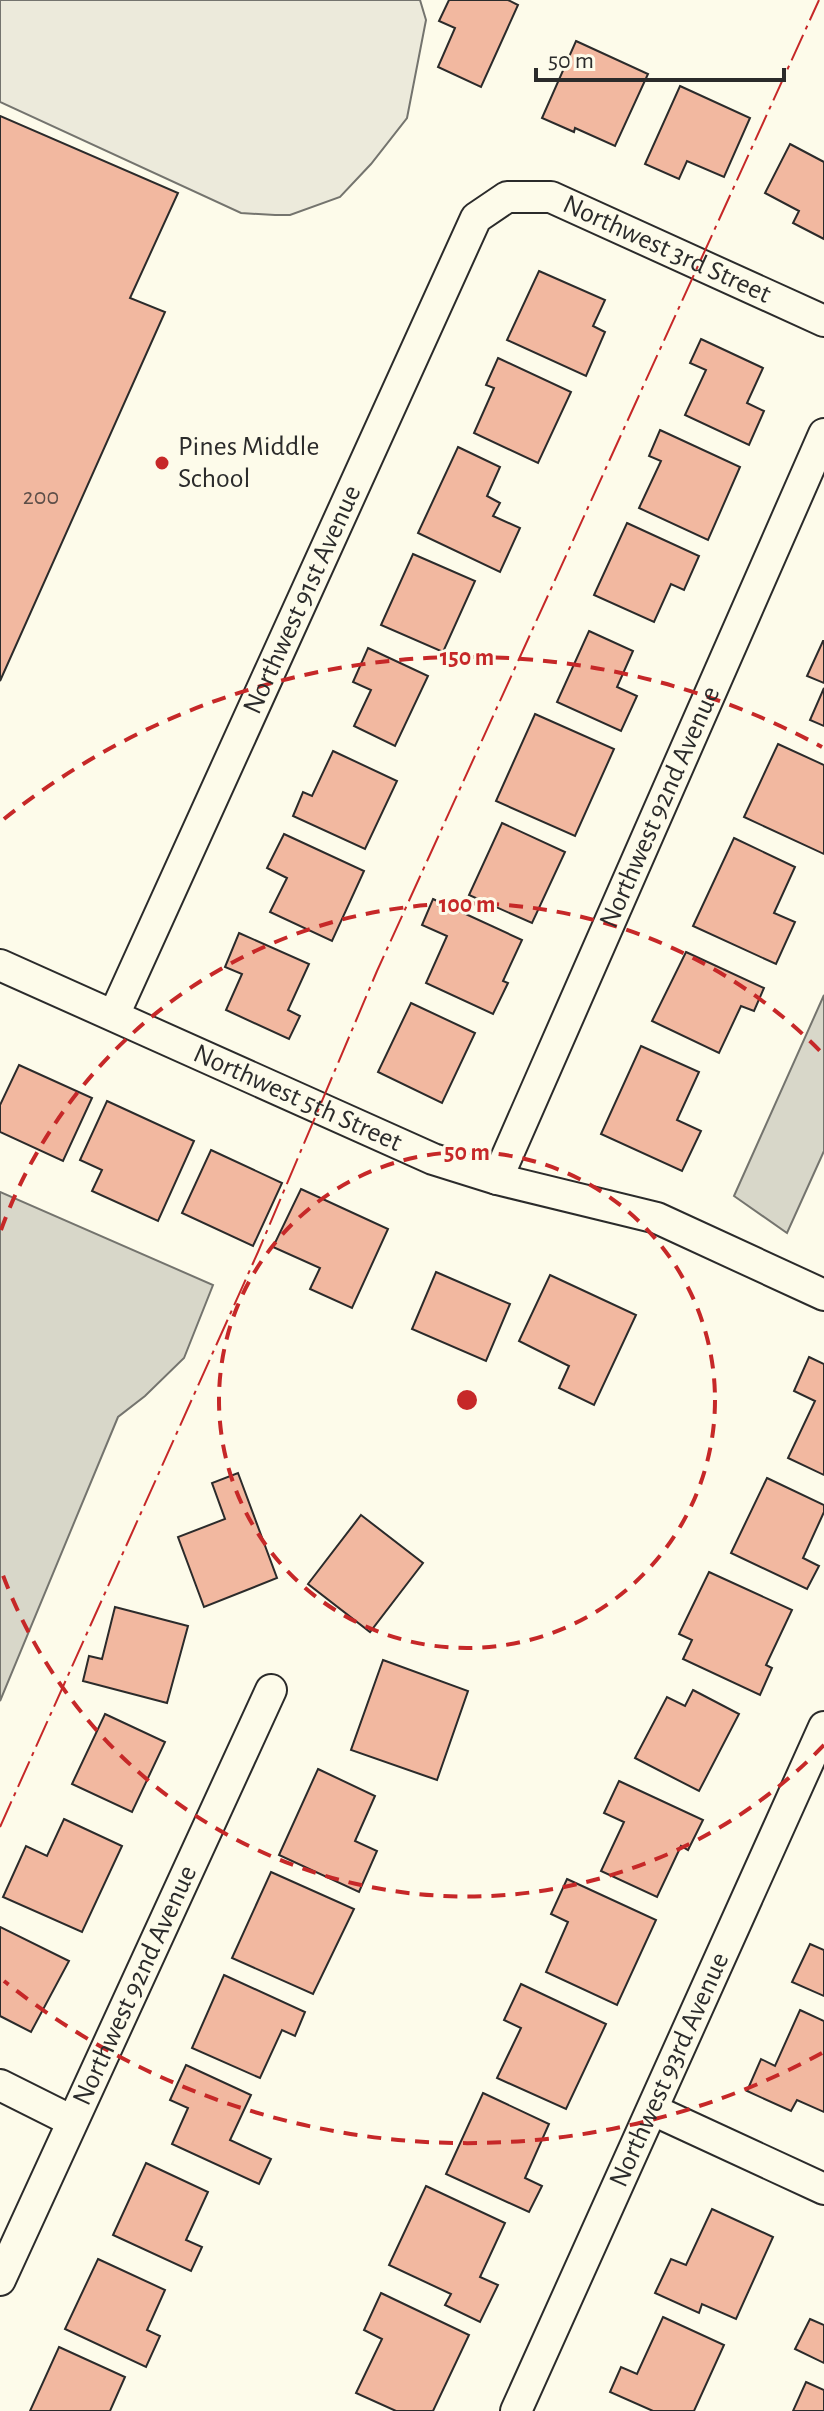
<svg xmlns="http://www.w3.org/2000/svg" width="824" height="2411" font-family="'Alegreya Sans',sans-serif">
<rect width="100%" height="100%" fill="#fdfbea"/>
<path fill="#eceadb" stroke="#74746e" stroke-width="2" d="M0,0H420L426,20L407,118L371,164L340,197L290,215H275L241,213L0,102Z"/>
<g fill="#d8d7c9" stroke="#74746e" stroke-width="2">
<path d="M824,995V1151L787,1233L734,1196Z"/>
<path d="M0,1192L213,1285L184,1358L145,1396L118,1417L0,1701Z"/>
</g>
<g fill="#f2b8a0" stroke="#2b2b2b" stroke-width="2">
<path d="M449,0H508L518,5L481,87L438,67L455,28L439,21Z"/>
<path d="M576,41L648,74L615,146L575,128L574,132L542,118Z"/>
<path d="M680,86L750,118L724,177L687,161L679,179L645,164Z"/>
<path d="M0,116L178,193L130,298L165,312L0,681Z"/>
<path d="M790,144L824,162V239L793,223L799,211L765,193Z"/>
<path d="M539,271L605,300L593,326L605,332L586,376L507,340Z"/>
<path d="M701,339L763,368L747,403L764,411L749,445L685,415L706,370L690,363Z"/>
<path d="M498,358L571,392L538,463L474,433L494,388L486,385Z"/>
<path d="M660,430L740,467L708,540L639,508L661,461L649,456Z"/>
<path d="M458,447L500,467L487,496L500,503L493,516L520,528L500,572L418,533Z"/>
<path d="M627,523L699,556L684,590L671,584L654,622L594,595Z"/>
<path d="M413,554L475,581L443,652L381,625Z"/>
<path d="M589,631L633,651L617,687L637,696L621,731L557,702Z"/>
<path d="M823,641H824V683L807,676Z"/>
<path d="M368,648L428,676L395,746L354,726L371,690L353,682Z"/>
<path d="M824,688V726L810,720Z"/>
<path d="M535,714L614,749L575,836L496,801Z"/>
<path d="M778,744L824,765V854L744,817Z"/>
<path d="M333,751L397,781L365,849L293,816L303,792L312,796Z"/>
<path d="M502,823L565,852L532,923L469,895Z"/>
<path d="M284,834L364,871L332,941L270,912L287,878L267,868Z"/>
<path d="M734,838L795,867L774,913L795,922L776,964L693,926Z"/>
<path d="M433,899L522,940L503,981L508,983L493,1014L426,983L447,936L422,925Z"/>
<path d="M239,933L309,964L288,1010L300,1016L289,1039L226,1010L242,974L225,967Z"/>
<path d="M686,952L764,988L754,1011L741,1006L719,1053L652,1021Z"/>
<path d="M411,1003L475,1033L442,1103L378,1072Z"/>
<path d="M641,1046L699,1072L677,1120L701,1131L682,1171L601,1134Z"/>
<path d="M19,1065L92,1098L63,1161L0,1132V1105Z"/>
<path d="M107,1101L194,1141L158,1221L92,1191L102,1170L80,1160Z"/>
<path d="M211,1150L282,1183L253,1246L182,1213Z"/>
<path d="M301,1189L388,1229L352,1308L310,1289L320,1268L273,1247Z"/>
<path d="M436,1272L510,1304L486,1361L412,1329Z"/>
<path d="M550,1275L636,1315L594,1405L559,1388L569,1366L519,1341Z"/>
<path d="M809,1357L824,1364V1475L788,1458L815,1401L794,1391Z"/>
<path d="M238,1473L277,1578L204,1607L178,1537L225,1519L212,1483Z"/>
<path d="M767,1478L824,1505V1512L803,1558L819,1566L807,1589L731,1553Z"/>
<path d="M361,1515L423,1563L370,1632L308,1584Z"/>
<path d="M709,1572L792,1610L766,1665L772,1668L760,1695L683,1659L692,1640L679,1634Z"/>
<path d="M115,1607L188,1626L167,1703L83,1681L89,1656L102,1659Z"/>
<path d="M383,1660L468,1691L437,1780L351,1750Z"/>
<path d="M693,1690L739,1714L699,1791L635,1758L667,1697L685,1706Z"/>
<path d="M105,1714L165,1742L132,1812L72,1784Z"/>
<path d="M318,1769L375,1796L355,1841L377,1851L359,1892L279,1855Z"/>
<path d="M619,1781L703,1820L688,1850L681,1846L657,1897L601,1871L624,1822L604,1813Z"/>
<path d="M64,1819L122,1846L82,1932L3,1897L26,1846L47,1856Z"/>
<path d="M271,1872L354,1909L313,1994L232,1958Z"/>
<path d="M567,1879L656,1920L617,2005L546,1972L568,1922L551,1914Z"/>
<path d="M0,1927L69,1961L31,2032L0,2016Z"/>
<path d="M810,1944L824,1950V1996L792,1982Z"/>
<path d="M224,1975L305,2012L295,2036L282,2030L260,2078L192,2048Z"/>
<path d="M521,1984L606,2024L566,2109L497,2078L521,2028L504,2020Z"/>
<path d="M800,2010L824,2021V2112L797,2100L791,2111L747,2091L761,2059L775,2066Z"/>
<path d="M186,2065L251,2095L230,2140L271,2159L259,2184L172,2144L188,2108L170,2100Z"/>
<path d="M483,2093L549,2124L525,2178L542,2186L529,2212L446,2174Z"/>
<path d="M146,2163L208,2192L186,2240L202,2247L191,2271L113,2235Z"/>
<path d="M426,2186L505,2223L480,2277L498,2285L480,2322L445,2305L451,2294L389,2265Z"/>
<path d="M712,2209L773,2237L736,2319L702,2304L699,2313L655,2293L671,2259L686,2265Z"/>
<path d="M98,2259L165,2290L147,2330L160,2336L146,2367L65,2329Z"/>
<path d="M381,2293L469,2335L433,2411H396L356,2393L382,2339L364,2330Z"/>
<path d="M663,2317L724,2345L694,2411H653L610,2392L621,2367L637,2374Z"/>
<path d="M810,2319L824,2325V2363L795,2349Z"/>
<path d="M59,2347L125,2377L110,2411H30Z"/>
<path d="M806,2382L824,2390V2411H793Z"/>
</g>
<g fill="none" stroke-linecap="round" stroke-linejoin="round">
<g stroke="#2b2b2b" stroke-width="34">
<g id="street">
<path id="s1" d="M0,965L433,1159L497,1179L657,1218L824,1295"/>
<path id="s2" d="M114,1015L476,218L507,197H551L824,321"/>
<path id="s3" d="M497,1179L824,434"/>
<path d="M0,2085L72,2121"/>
<path d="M653,2110L824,2189"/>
<path id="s4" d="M0,2280L271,1690"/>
<path id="s5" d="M516,2411L824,1727"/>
</g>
</g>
<use href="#street" stroke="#fdfbea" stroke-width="30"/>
<path stroke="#c62828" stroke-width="2" stroke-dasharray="28 6 4 6" stroke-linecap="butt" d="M0,1827L258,1252L377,971L819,0"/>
</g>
<g fill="none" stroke="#c62828" stroke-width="4" stroke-dasharray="14 10">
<circle cx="467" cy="1400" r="248"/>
<path d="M824 1745A496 496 0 0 1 1 1570M1 1230A496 496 0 0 1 824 1055"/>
<path d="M822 2053A743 743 0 0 1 4 1981M4 819A743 743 0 0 1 822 747"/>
</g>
<circle fill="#c62828" stroke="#fdfbea" stroke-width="3" cx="162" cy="463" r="8"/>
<g text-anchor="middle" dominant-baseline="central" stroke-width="6" stroke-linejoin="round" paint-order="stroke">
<g font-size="24" fill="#5d4e48">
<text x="41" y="497">200</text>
</g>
<g font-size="28" fill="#2b2b2b" stroke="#fdfbea">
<text stroke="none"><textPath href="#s2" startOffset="1084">Northwest 3rd Street</textPath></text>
<text stroke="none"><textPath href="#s2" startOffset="456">Northwest 91st Avenue</textPath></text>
<text stroke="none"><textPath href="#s3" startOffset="406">Northwest 92nd Avenue</textPath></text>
<text stroke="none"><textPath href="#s1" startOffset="326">Northwest 5th Street</textPath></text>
<text stroke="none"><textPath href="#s4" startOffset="324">Northwest 92nd Avenue</textPath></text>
<text stroke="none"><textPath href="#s5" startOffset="374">Northwest 93rd Avenue</textPath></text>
</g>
<g font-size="28" fill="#2b2b2b" stroke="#fdfbea" text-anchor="start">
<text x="178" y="447">Pines Middle<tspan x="178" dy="32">School</tspan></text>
</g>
</g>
<circle cx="467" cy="1400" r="12" fill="#c62828" stroke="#fdfbea" stroke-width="4"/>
<g font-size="24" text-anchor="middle" font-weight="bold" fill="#c62828" stroke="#fdfbea" stroke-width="6" stroke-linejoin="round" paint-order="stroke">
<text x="467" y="665">150 m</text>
<text x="467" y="912">100 m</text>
<text x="467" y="1160">50 m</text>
</g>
<path d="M536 68v12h248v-12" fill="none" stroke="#2b2b2b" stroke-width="4"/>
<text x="548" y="68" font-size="24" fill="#2b2b2b" stroke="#fdfbea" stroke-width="6" paint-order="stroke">50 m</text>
</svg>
